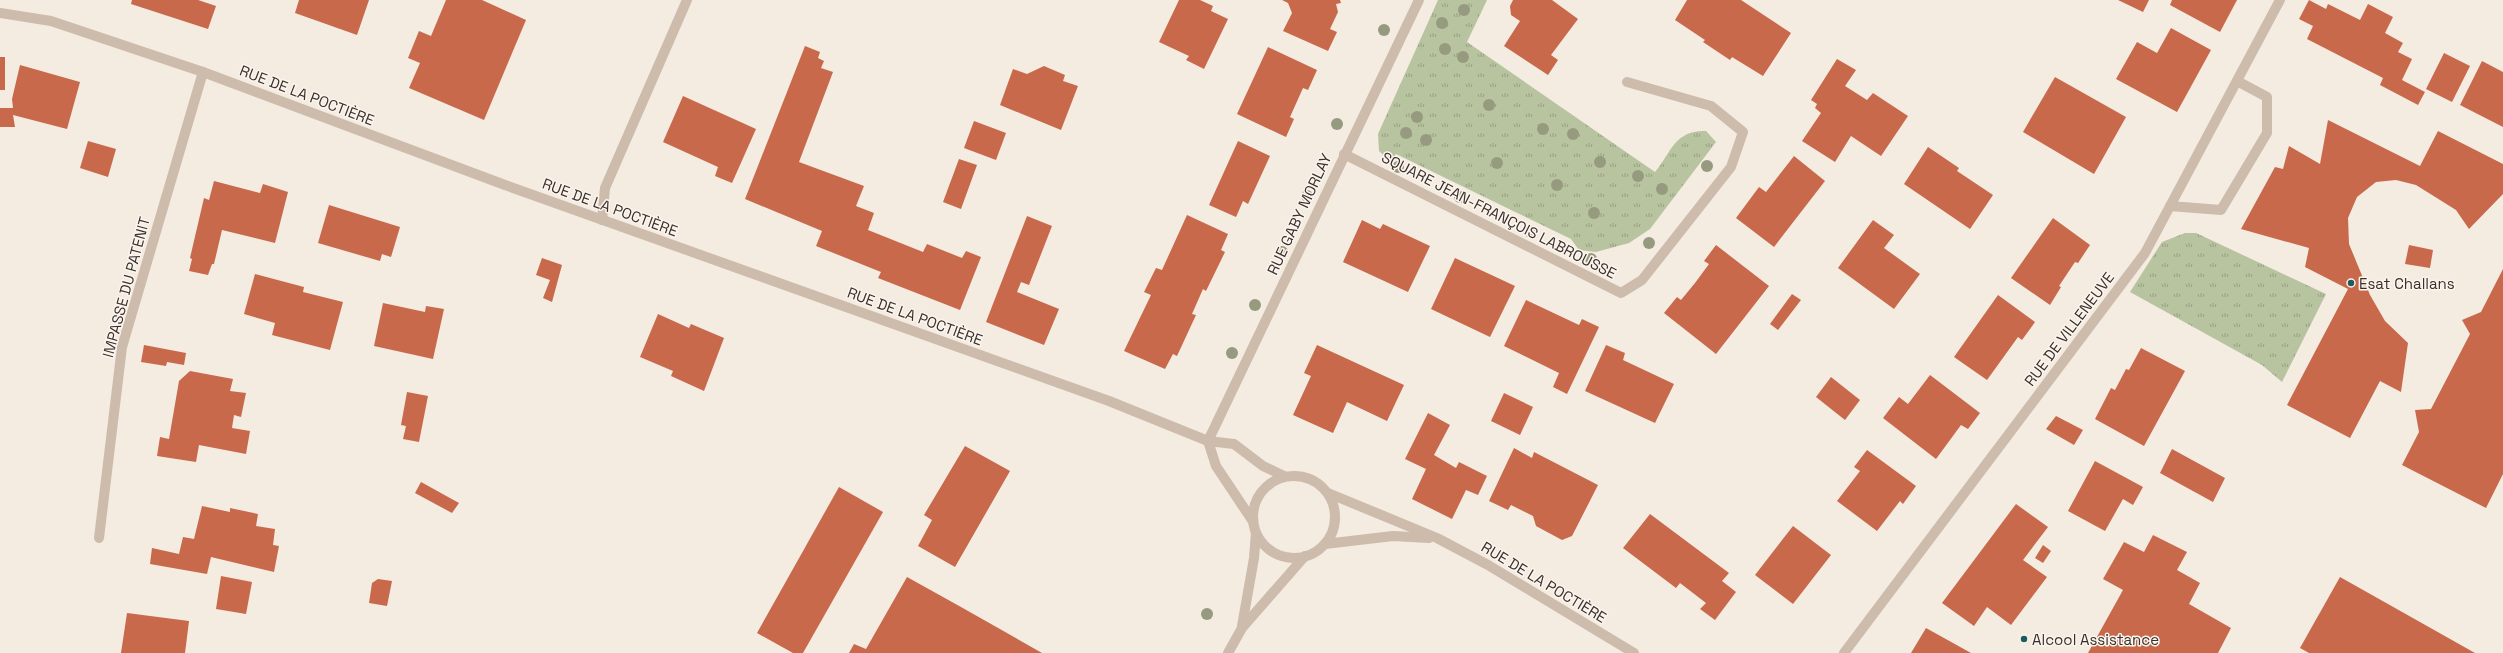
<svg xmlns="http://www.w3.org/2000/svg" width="2503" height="653" font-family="'Space Grotesk',sans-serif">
<defs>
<pattern id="grass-tufts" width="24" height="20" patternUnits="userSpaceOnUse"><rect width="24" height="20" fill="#b8c4a0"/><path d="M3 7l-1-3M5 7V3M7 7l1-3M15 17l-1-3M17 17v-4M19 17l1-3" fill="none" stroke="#97a083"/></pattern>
</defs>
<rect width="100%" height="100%" fill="#f4ebe1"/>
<g fill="url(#grass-tufts)">
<path d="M1438,0H1487L1467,42L1655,172C1672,151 1675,130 1706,131L1716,142L1650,229L1629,243L1596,252L1579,250L1571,239L1396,154L1391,162L1379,151L1378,134Z"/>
<path d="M2185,233H2196L2326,294L2282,382L2262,365L2130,292L2162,242Z"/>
</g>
<g fill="#c8694b">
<path d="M132,0H198L216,6L208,29L131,4Z"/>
<path d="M299,0H369L357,35L295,13Z"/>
<path d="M446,0H482L526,20L484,120L409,88L420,63L408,58L419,31L431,36Z"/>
<path d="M1179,0H1200L1213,6L1211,11L1228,19L1204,69L1186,60L1189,56L1159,42Z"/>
<path d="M1282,0H1340L1341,3L1336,4L1338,12L1330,29L1337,32L1328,51L1283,31L1292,13L1288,3Z"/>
<path d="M1513,0H1552L1578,19L1551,55L1558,60L1548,75L1504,46L1520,21L1511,15L1510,6Z"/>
<path d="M1687,0H1741L1791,33L1763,76L1732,57L1730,60L1703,42L1705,40L1675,20Z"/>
<path d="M2118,0H2149L2143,12Z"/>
<path d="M2172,0H2237L2220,32L2170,5Z"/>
<path d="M2309,0L2326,9L2328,4L2360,20L2368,4L2393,17L2385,33L2403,43L2398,52L2412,59L2402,80L2425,92L2418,105L2380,85L2383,78L2307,39L2313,26L2299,19Z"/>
<path d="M2171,28L2211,50L2177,112L2116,79L2137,42L2157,53Z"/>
<path d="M805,46L820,52L818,58L824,61L821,68L833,72L799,162L864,186L856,206L874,213L868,230L923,252L927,244L962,258L966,251L981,257L960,310L878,278L881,272L816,246L822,231L745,199Z"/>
<path d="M1268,47L1317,70L1308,90L1303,88L1290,117L1294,119L1286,137L1237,114Z"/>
<path d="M2444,53L2470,66L2452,102L2426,89Z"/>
<rect x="0" y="57" width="5" height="33"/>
<path d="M1837,59L1856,70L1845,86L1867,100L1873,93L1908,116L1881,156L1851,136L1835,162L1802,141L1821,113L1815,108L1817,104L1811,100Z"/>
<path d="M2482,61L2503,72V127L2460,105Z"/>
<path d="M20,65L80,82L67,129L13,115L15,127H0V108H13L12,99Z"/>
<path d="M1044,66L1065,75L1063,81L1078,86L1061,130L1000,105L1013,69L1027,74Z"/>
<path d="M2055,77L2126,117L2094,174L2023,132Z"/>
<path d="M683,96L756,129L732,183L715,176L718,167L663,142Z"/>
<path d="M2328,120L2420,166L2438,131L2503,164V194L2469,229L2456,210L2416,185L2396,180L2376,182L2357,197L2348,218L2349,244L2370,295L2385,321L2408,343L2401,392L2380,381L2350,438L2287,405L2348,289L2305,267L2309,248L2241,229L2275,167L2283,169L2289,146L2320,164Z"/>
<path d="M974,121L1006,133L996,160L964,148Z"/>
<path d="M88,141L116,149L108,177L80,168Z"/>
<path d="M1238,141L1270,156L1248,204L1243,201L1236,217L1209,205Z"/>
<path d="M1928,147L1959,168L1957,171L1993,195L1970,229L1904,184Z"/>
<path d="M1794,156L1825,181L1774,247L1736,218L1759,187L1766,192Z"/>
<path d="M959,159L977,165L961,209L943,202Z"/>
<path d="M214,181L260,193L263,184L288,192L275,243L222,230L214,264H212L208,275L189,271L192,259L190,258L204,198L209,200Z"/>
<path d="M329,205L400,227L391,257L382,254L380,261L318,243Z"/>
<path d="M1187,215L1228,234L1221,250L1225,252L1206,291L1203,289L1192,314L1196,315L1177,356L1173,354L1165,369L1124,351L1151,295L1144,292L1156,268L1162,270Z"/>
<path d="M1027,216L1052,226L1029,285L1021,282L1017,292L1059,309L1044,345L986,322Z"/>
<path d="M2053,218L2090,245L2078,263L2075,262L2059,286L2061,287L2050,305L2011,278Z"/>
<path d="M1362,220L1380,229L1383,224L1430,246L1408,292L1343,262Z"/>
<path d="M1873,220L1894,235L1884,248L1920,274L1894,309L1838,268Z"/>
<path d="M1716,245L1769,286L1716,354L1664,313L1677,297L1681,300L1695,283L1709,264L1704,261Z"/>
<path d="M2409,245L2433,250L2430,268L2405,264Z"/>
<path d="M542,258L562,265L552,302L543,298L550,280L536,275Z"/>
<path d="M1455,258L1515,286L1490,337L1431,309Z"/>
<path d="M2503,269V474L2486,508L2402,465L2419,432L2415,410L2431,409L2470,334L2462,320L2481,312Z"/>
<path d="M255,274L304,287L303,292L343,302L330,350L272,335L275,323L244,314Z"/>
<path d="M1792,294L1801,300L1778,330L1770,324Z"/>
<path d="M1998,295L2035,322L2022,340L2018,337L1987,380L1954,357Z"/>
<path d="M1526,300L1579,325L1582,319L1599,327L1567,394L1553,387L1559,373L1504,346Z"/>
<path d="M383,303L425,312L426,306L444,309L433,359L374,346Z"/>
<path d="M658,314L689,328L691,324L724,338L704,391L671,376L673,371L640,357Z"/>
<path d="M144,345L186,353L184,365L167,362L166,366L141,362Z"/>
<path d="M1317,345L1404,385L1387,421L1347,402L1333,433L1293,415L1311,376L1304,373Z"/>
<path d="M1606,345L1625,353L1623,360L1674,384L1655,423L1585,391Z"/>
<path d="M2141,348L2185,371L2144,446L2095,419L2111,388L2115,390L2126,369L2129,370Z"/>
<path d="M190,371L233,379L230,391L246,393L241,417L234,415L232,428L250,431L246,454L199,445L196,462L157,456L160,437L169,439L179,381Z"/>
<path d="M1930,375L1980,413L1968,429L1961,425L1936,459L1883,418L1899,397L1908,404Z"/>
<path d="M1831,377L1860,400L1845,420L1816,397Z"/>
<path d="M407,392L428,396L419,442L403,439L406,426L401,425Z"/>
<path d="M1504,393L1533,407L1520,435L1491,421Z"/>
<path d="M1428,413L1450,425L1434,455L1456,468L1459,462L1487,476L1478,495L1466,490L1452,519L1412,499L1426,469L1405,459Z"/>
<path d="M2056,416L2083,430L2074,445L2046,429Z"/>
<path d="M965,446L1010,471L955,567L918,546L932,520L924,515Z"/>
<path d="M1514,448L1532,458L1534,452L1598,485L1572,536L1562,540L1536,526L1533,516L1511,505L1508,510L1489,501Z"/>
<path d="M2172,449L2225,478L2213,502L2160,473Z"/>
<path d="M1867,450L1916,486L1903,504L1900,501L1877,531L1837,501L1860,471L1854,467Z"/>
<path d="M2095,461L2143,487L2133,505L2123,499L2105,531L2068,511Z"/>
<path d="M421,482L459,503L452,513L415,493Z"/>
<path d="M839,487L883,512L803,653H793L757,633Z"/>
<path d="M2016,504L2048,527L2023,560L2047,577L2011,625L1987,607L1974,626L1942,603Z"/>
<path d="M202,506L230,512V508L258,514L256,526L275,529L273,545L279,546L274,572L211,557L207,574L150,564L152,548L179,554L183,537L194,539Z"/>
<path d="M1650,514L1729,573L1722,581L1736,592L1715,620L1700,609L1706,603L1680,583L1676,588L1623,548Z"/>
<path d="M1793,526L1831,555L1793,604L1755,575Z"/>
<path d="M2153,535L2187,552L2177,570L2200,583L2189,604L2231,628L2218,653H2088L2123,590L2103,579L2124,542L2144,552Z"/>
<path d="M2043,545L2051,551L2043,563L2035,558Z"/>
<path d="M221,576L252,582L246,614L216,609Z"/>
<path d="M907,577L961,607L1042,653H849L854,644L866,649Z"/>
<path d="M2340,577L2475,653H2309L2300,648Z"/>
<path d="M378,579L392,581L387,606L369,603L372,583Z"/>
<path d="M127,613L189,621L185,653H121Z"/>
<path d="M1926,628L1971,653H1911Z"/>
</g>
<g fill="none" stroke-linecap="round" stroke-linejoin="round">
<g stroke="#cdbbac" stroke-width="10">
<path d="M2170,206L2221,210L2267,133V97L2237,81"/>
<path d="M602,220L605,188L687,0"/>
</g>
<g stroke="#cdbbac" stroke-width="10">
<path d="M0,13L51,21L203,72L505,185L1109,401L1208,441L1234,444L1263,466L1284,476"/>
<path d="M1344,154L1621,293L1642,280L1731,167L1743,132L1711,106L1627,82"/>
<path d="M1208,441L1419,0"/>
<path d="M1208,441L1216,466L1252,520"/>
<circle cx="1294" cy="517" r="41"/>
<path d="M1328,493L1437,538L1488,565L1634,653"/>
<path d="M99,538L122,347L203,72"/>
<path d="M1325,544L1393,536L1429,538"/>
<path d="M1242,626L1254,558L1256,533"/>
<path d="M1228,653L1242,628L1305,556"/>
<path d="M1844,653L2145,253L2280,0"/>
</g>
</g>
<g fill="#969b7f">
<circle cx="1464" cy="10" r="6"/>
<circle cx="1442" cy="23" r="6"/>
<circle cx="1384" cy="30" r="6"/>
<circle cx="1445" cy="49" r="6"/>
<circle cx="1463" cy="57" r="6"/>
<circle cx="1489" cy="105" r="6"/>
<circle cx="1417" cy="117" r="6"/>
<circle cx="1337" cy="124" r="6"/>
<circle cx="1543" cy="129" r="6"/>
<circle cx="1406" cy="133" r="6"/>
<circle cx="1573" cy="134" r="6"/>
<circle cx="1426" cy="140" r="6"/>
<circle cx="1600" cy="162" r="6"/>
<circle cx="1497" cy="163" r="6"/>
<circle cx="1707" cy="166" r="6"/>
<circle cx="1398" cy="167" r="6"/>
<circle cx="1638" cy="176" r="6"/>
<circle cx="1557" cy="185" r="6"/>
<circle cx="1662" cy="189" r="6"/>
<circle cx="1307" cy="196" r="6"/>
<circle cx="1460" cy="197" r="6"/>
<circle cx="1594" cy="213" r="6"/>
<circle cx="1529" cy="231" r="6"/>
<circle cx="1649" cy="243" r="6"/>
<circle cx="1282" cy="252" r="6"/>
<circle cx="1591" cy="259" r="6"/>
<circle cx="1255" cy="305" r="6"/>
<circle cx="1232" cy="353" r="6"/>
<circle cx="1207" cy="614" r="6"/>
</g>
<g fill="#1f5a5e" stroke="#fbf5ee" stroke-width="1.5">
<circle cx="2351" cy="283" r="4"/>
<circle cx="2024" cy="639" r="4"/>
</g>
<g text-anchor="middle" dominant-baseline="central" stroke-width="3" stroke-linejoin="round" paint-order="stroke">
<g font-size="15" fill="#3b302b" stroke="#fbf5ee">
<text transform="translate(307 95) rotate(21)">RUE DE LA POCTIÈRE</text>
<text transform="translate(610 207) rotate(20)">RUE DE LA POCTIÈRE</text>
<text transform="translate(1299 214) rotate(-65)">RUE GABY MORLAY</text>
<text transform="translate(1499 215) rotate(27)">SQUARE JEAN-FRANÇOIS LABROUSSE</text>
<text transform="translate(126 287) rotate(-75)">IMPASSE DU PATENIT</text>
<text transform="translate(915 316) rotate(20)">RUE DE LA POCTIÈRE</text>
<text transform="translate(2069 329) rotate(-53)">RUE DE VILLENEUVE</text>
<text transform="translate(1544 582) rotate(31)">RUE DE LA POCTIÈRE</text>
</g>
<g font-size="15" fill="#3b302b" stroke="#fbf5ee" text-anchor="start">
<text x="2359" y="283">Esat Challans</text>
<text x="2032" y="639">Alcool Assistance</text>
</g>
</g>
</svg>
